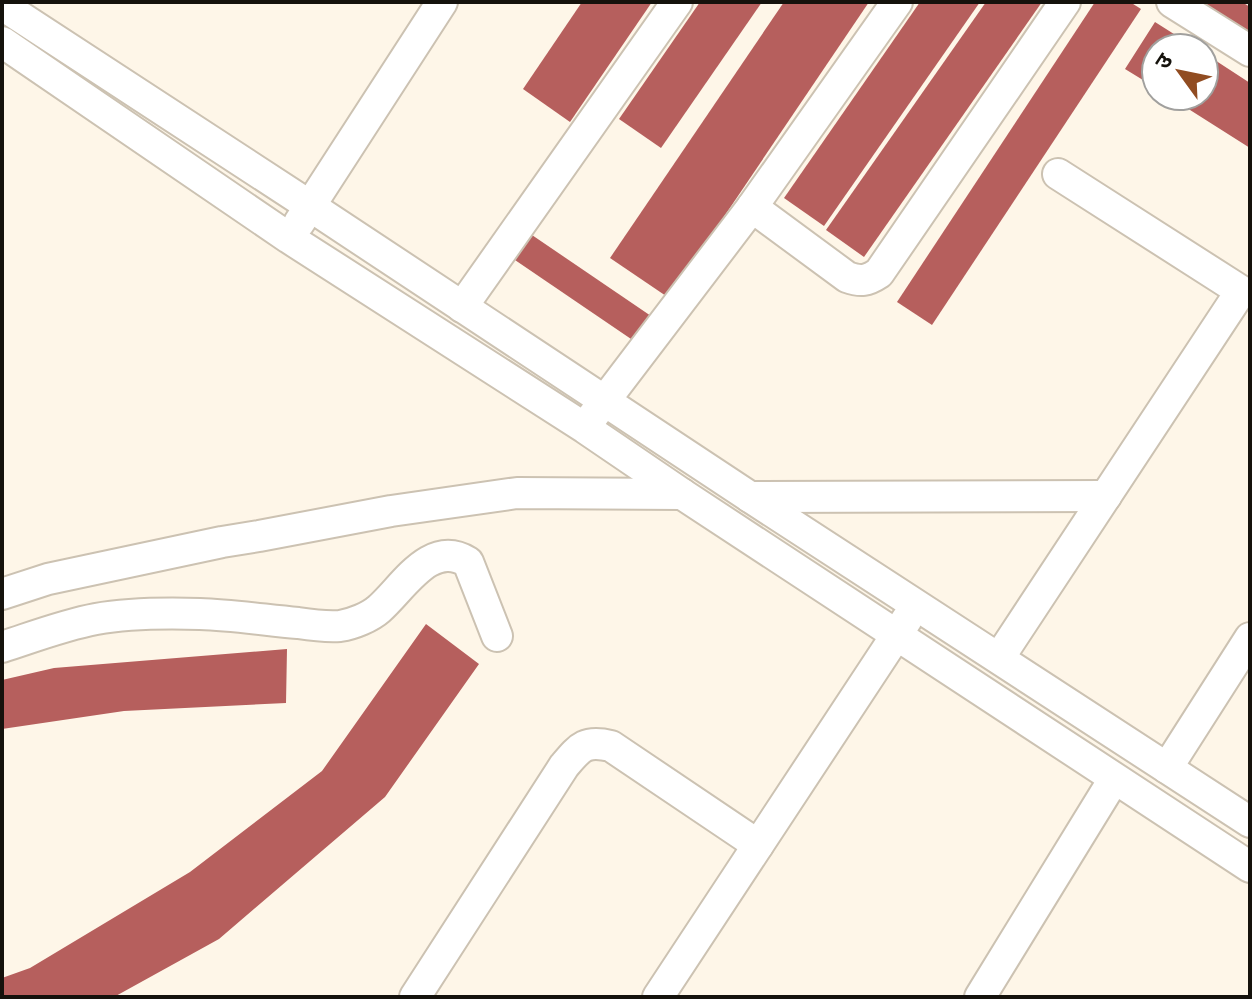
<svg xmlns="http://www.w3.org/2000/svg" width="1252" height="999" font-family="'Sofia Sans Condensed','Noto Sans Devanagari',sans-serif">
<rect width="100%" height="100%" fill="#fef6e8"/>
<g fill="#b65f5d">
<path d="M582,2H652L570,122L523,89Z"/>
<path d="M700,2H762L661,148L619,119Z"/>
<path d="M784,2H869L669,298L610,258Z"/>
<path d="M920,2H980L824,226L784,198Z"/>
<path d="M986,2H1042L864,257L826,230Z"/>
<path d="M1095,2H1130L1141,9L932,325L897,302Z"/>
<path d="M1179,2H1242L1250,7V47Z"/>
<path d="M1155,22L1196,48H1156V88L1125,69Z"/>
<path d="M1204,53L1250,83V148L1168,96H1204Z"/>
<path d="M529,233L651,316L634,341L512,258Z"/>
<path d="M426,624L479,664L385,797L219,939L114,997H2V978L30,968L190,872L322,771Z"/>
<path d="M287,649L286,703L124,711L2,729V680L54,668Z"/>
</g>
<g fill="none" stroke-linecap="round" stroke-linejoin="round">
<g stroke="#ccc2b2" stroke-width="34">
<g id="minor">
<path d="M1172,2L1250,51"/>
<path d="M2,5L310,206L750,497L1250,822"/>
<path d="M2,42L289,238L585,428L682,494L1250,867"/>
<path d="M752,207L847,277C861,282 867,281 879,273L1065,2"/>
<path d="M299,223L442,2"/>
<path d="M462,307L677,2"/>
<path d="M593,416L752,207L897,2"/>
<path d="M750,497L1106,496"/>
<path d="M2,594L48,579L222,542L259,536L391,511L517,493L682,494"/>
<path d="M2,647C33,637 64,625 96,619C129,613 167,613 200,614C232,615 265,620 298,623C311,625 326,627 340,626C353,624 370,617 379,609C404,587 430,539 468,562L497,636"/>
<path d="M999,658L1241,291L1058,174"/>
<path d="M1167,768L1250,638"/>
<path d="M415,997L564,766C580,747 585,740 611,746L758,845"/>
<path d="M658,997L907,619"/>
<path d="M980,997L1114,779"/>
</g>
</g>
<use href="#minor" stroke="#fff" stroke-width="30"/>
</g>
<rect width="1252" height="999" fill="none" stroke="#15120c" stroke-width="8"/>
<g transform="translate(1180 72) rotate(303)"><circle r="38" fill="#ffffff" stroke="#a1a09e" stroke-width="2"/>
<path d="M0-6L14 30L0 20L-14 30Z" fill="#914c21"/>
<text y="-12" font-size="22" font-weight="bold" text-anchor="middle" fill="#15120c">उ</text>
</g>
</svg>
